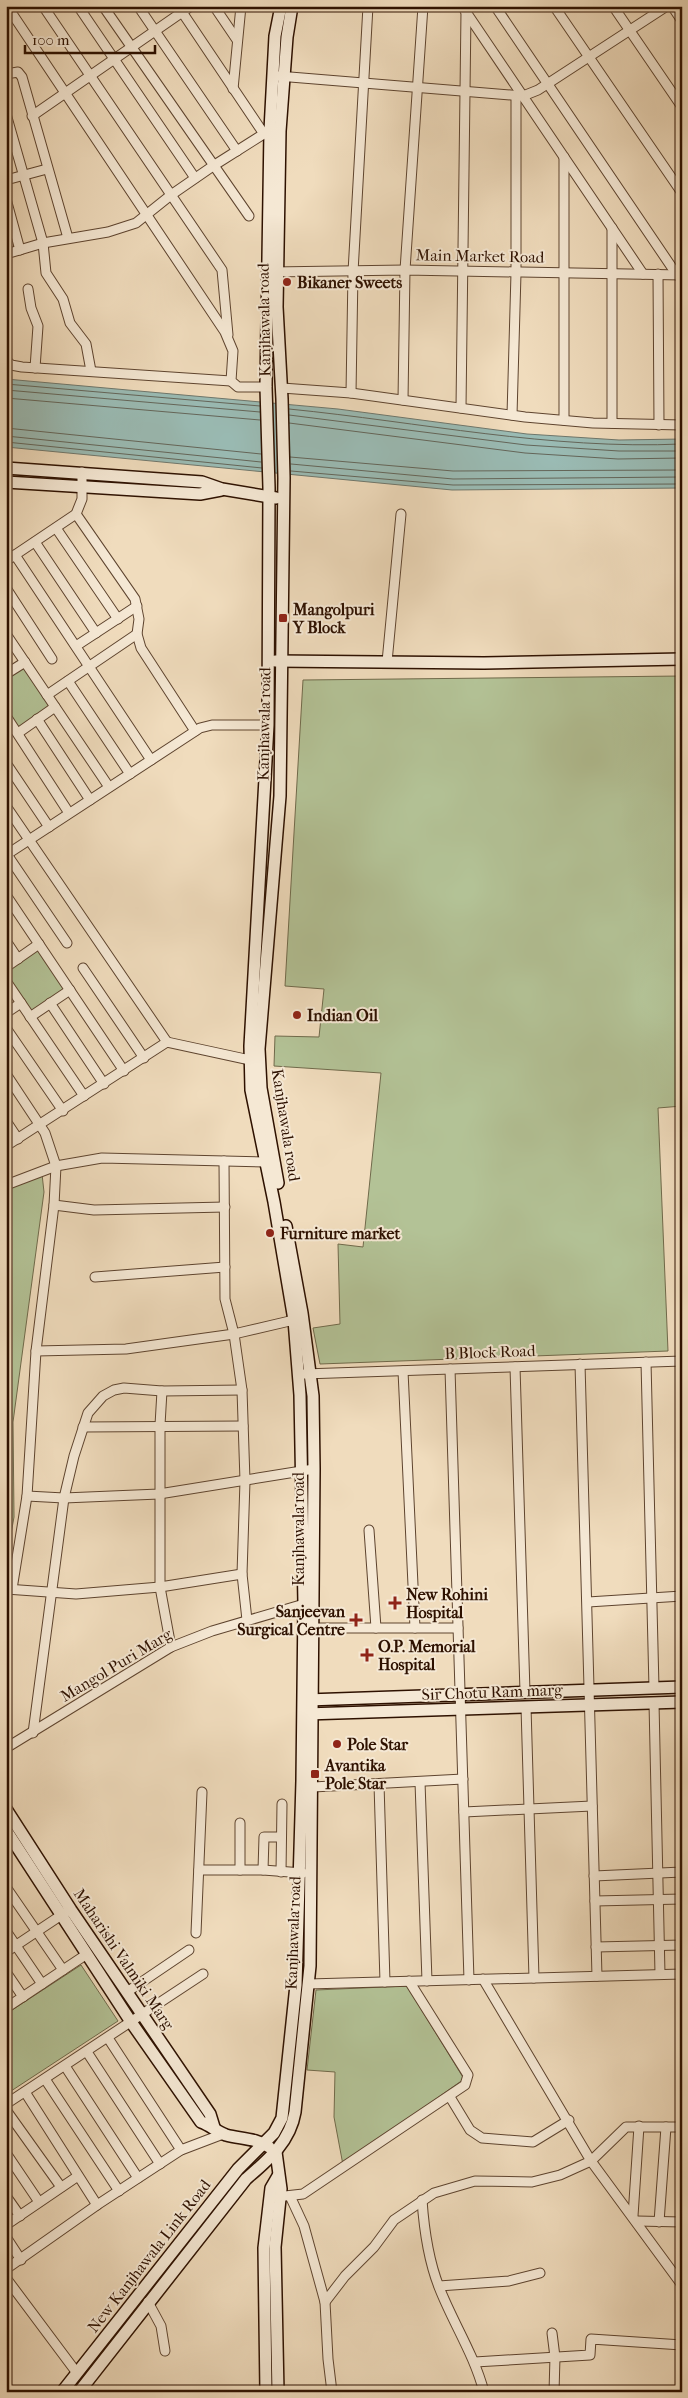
<svg xmlns="http://www.w3.org/2000/svg" width="688" height="2398" font-family="'IM FELL French Canon',serif">
<rect width="100%" height="100%" fill="#f0dcbd"/>
<filter id="stains"><feTurbulence type="fractalNoise" baseFrequency=".004" numOctaves="4"/><feColorMatrix values="0 0 0 0 .2 0 0 0 0 .09 0 0 0 0 .02 0 0 0 .5 -.17"/></filter>
<radialGradient id="worn" r=".72"><stop offset=".6" stop-color="#630" stop-opacity="0"/><stop offset="1" stop-color="#630" stop-opacity=".3"/></radialGradient>
<g fill="#b3c296" stroke="#706a4b">
<path d="M24,665L51,705L18,728L6,710V677Z"/>
<path d="M682,676V1106L658,1108L668,1351L320,1364L313,1328L340,1324L338,1244L363,1247L381,1073L274,1066L275,1036L319,1037L324,989L285,986L303,680Z"/>
<path d="M38,949L65,990L32,1012L6,975V970Z"/>
<path d="M42,1174L44,1192L13,1422L14,1517L6,1562V1187Z"/>
<path d="M81,1965L118,2021L8,2093L6,2090V2014Z"/>
<path d="M407,1986L464,2079L343,2165L334,2117L335,2072L307,2070L316,1990Z"/>
</g>
<path fill="#9abbb4" stroke="#6f776c" d="M6,379L338,409L527,434L619,440L682,439V488L452,490L6,447Z"/>
<g fill="none" stroke-linecap="round" stroke-linejoin="round">
<g stroke="#64665a" stroke-width="1">
<path d="M6,384L260,406"/>
<path d="M6,390L260,412"/>
<path d="M6,398L260,420"/>
<path d="M289,409C420,422 550,450 682,444"/>
<path d="M289,415L526,445L619,451H682"/>
<path d="M289,423L525,453L618,459L682,458"/>
<path d="M6,428L261,454"/>
<path d="M6,436L261,462"/>
<path d="M6,442L262,468"/>
<path d="M290,457L453,471L682,470"/>
<path d="M291,464L453,479L682,477"/>
<path d="M291,471L453,485L682,484"/>
</g>
<g stroke="#5e442f" stroke-width="11">
<g id="street">
<path d="M7,6L225,332L233,351L231,381L238,387H266"/>
<path d="M43,6L222,270L228,335"/>
<path d="M78,6L195,178"/>
<path d="M103,6L249,216"/>
<path d="M138,6L237,151"/>
<path d="M178,6L264,134"/>
<path d="M214,6L237,40"/>
<path d="M462,6L643,274"/>
<path d="M495,6L677,275"/>
<path d="M554,6L682,193"/>
<path d="M613,6L682,107"/>
<path d="M672,6L682,21"/>
<path d="M6,74L18,72L22,77L68,238"/>
<path d="M278,76L523,96L538,90L667,6"/>
<path d="M233,89L241,6"/>
<path d="M6,114L43,243L46,273L63,299L70,323L86,344L91,371"/>
<path d="M32,116L191,6"/>
<path d="M6,180L47,169"/>
<path d="M6,199L20,250"/>
<path d="M6,254L43,243L108,232L136,223L171,195L213,166L270,130"/>
<path d="M272,272L405,270L682,275"/>
<path d="M658,274L659,425"/>
<path d="M28,289L31,308L38,326L35,368"/>
<path d="M6,360L11,365L22,367L231,381"/>
<path d="M282,388L351,393L525,417L593,423L682,425"/>
<path d="M351,393L353,272L368,6"/>
<path d="M403,400L405,270L423,6"/>
<path d="M461,408L466,12"/>
<path d="M512,415L516,273V96"/>
<path d="M564,420V157"/>
<path d="M612,423V228"/>
<path d="M76,514L135,599L139,619L137,634L141,648L195,731"/>
<path d="M56,528L118,619"/>
<path d="M35,542L96,633"/>
<path d="M15,555L151,760"/>
<path d="M6,561L76,514L82,499V472"/>
<path d="M6,588L52,659"/>
<path d="M6,634L109,787"/>
<path d="M76,646L137,606"/>
<path d="M387,662L401,514"/>
<path d="M6,674L25,662"/>
<path d="M68,681L130,774"/>
<path d="M47,695L137,634"/>
<path d="M6,716L69,813"/>
<path d="M37,719L90,800"/>
<path d="M18,733L55,707"/>
<path d="M6,763L49,827"/>
<path d="M6,806L167,1042"/>
<path d="M6,853L67,943"/>
<path d="M6,855L200,728L212,725H268"/>
<path d="M6,895L124,1071"/>
<path d="M6,941L18,959"/>
<path d="M6,967L39,944"/>
<path d="M83,968L144,1058"/>
<path d="M6,981L84,1096"/>
<path d="M50,1003L104,1084"/>
<path d="M6,1013L21,1003"/>
<path d="M30,1017L70,990"/>
<path d="M6,1028L63,1111"/>
<path d="M6,1074L45,1133L56,1166L54,1205L36,1351L27,1496L12,1589"/>
<path d="M6,1121L18,1139"/>
<path d="M6,1146L167,1042L250,1060"/>
<path d="M224,1161L225,1299L234,1334L242,1390L245,1481L242,1574L247,1620"/>
<path d="M6,1185L56,1166L102,1158L266,1162"/>
<path d="M54,1205L94,1210L225,1207"/>
<path d="M95,1277L225,1267"/>
<path d="M36,1351L126,1349L234,1334L294,1320"/>
<path d="M646,1362L654,1688"/>
<path d="M580,1364L597,1976"/>
<path d="M515,1367L525,1692"/>
<path d="M450,1369L469,1980"/>
<path d="M403,1371L415,1628"/>
<path d="M304,1374L682,1361"/>
<path d="M162,1391L160,1425V1587L171,1647"/>
<path d="M83,1427L243,1426"/>
<path d="M27,1496L64,1498L159,1494L314,1469"/>
<path d="M369,1530L376,1628"/>
<path d="M6,1589L76,1594L160,1587L242,1574"/>
<path d="M588,1602L682,1596"/>
<path d="M315,1628H458"/>
<path d="M654,1703L660,1974"/>
<path d="M526,1707L534,1978"/>
<path d="M33,1733L64,1498L74,1456L88,1413L103,1396L114,1390L124,1388L162,1391L242,1390"/>
<path d="M6,1748L171,1647L212,1631L304,1604"/>
<path d="M420,1782L427,1981"/>
<path d="M379,1784L385,1982"/>
<path d="M313,1787L463,1779"/>
<path d="M464,1812L592,1806"/>
<path d="M199,1870H263L303,1873"/>
<path d="M240,1870V1823"/>
<path d="M263,1870L264,1837H281"/>
<path d="M281,1872L282,1804"/>
<path d="M594,1876L682,1872"/>
<path d="M6,1887L63,1970"/>
<path d="M595,1901L682,1899"/>
<path d="M6,1931L42,1984"/>
<path d="M196,1933L202,1792"/>
<path d="M596,1947L682,1945"/>
<path d="M6,1952L66,1912"/>
<path d="M6,1972L23,1997"/>
<path d="M483,1979L591,2161L682,2285"/>
<path d="M308,1984L682,1974"/>
<path d="M127,1992L189,1950"/>
<path d="M6,2008L87,1954"/>
<path d="M108,2038L181,2150"/>
<path d="M87,2052L160,2164"/>
<path d="M65,2066L138,2178"/>
<path d="M45,2079L119,2191"/>
<path d="M25,2092L97,2205"/>
<path d="M450,2097L470,2130L482,2138L533,2142L569,2120"/>
<path d="M6,2104L203,1974"/>
<path d="M6,2110L61,2187"/>
<path d="M6,2153L39,2202"/>
<path d="M6,2196L20,2216"/>
<path d="M285,2196L303,2194L465,2085L468,2075L409,1981"/>
<path d="M290,2196L304,2226L325,2302L345,2276L374,2247L394,2220L434,2193L475,2181L532,2182L560,2175L591,2161L626,2127H682"/>
<path d="M422,2200C424,2229 428,2259 439,2287C453,2323 474,2354 484,2392"/>
<path d="M633,2216L639,2126"/>
<path d="M637,2221L682,2222"/>
<path d="M659,2222L666,2127"/>
<path d="M6,2225L78,2176"/>
<path d="M6,2237L21,2260"/>
<path d="M6,2269L97,2205L181,2150L223,2134"/>
<path d="M6,2278L77,2373"/>
<path d="M439,2286L509,2281L540,2273"/>
<path d="M148,2302L161,2326L165,2351"/>
<path d="M325,2302L328,2359L332,2392"/>
<path d="M552,2333L555,2357L554,2392"/>
<path d="M475,2362L590,2355L591,2339L682,2345"/>
</g>
</g>
<g stroke="#2e1100" stroke-width="14">
<g id="secondary">
<path d="M6,468L202,482L222,489L276,498"/>
<path d="M6,482L200,494L221,490"/>
<path d="M275,661L484,663L682,659"/>
<path d="M278,1183L261,1088L259,1049L280,796L284,478L282,399L277,307L280,131L287,37L292,6"/>
<path d="M307,1700L682,1687"/>
<path d="M306,1714L682,1702"/>
<path d="M6,1809L71,1910L210,2114L214,2127"/>
<path d="M6,1830L131,2022L201,2122C210,2125 217,2132 226,2135C240,2139 256,2138 269,2147"/>
<path d="M276,2152L281,2189L275,2247L278,2392"/>
<path d="M62,2392L238,2169L274,2133L282,2118L296,1985L302,1781L304,1604L300,1395L294,1320L274,1202L251,1090L250,1046L268,725L269,488L266,387L270,130L275,36L281,6"/>
<path d="M79,2392L246,2179C268,2160 290,2142 295,2112L310,1966L314,1469L313,1396L302,1313L286,1226"/>
<path d="M266,2392L264,2248L271,2188L278,2176"/>
</g>
</g>
<use href="#street" stroke="#f5e8d4" stroke-width="9"/>
<use href="#secondary" stroke="#f5e8d4" stroke-width="11"/>
</g>
<g fill="#8f2418" stroke="#f5e8d4" stroke-width="2">
<circle cx="287" cy="282" r="5"/>
<rect x="278" y="613" width="10" height="10" rx="2.5"/>
<circle cx="297" cy="1015" r="5"/>
<circle cx="270" cy="1233" r="5"/>
<path d="M392.5 1595.5h5v5h5v5h-5v5h-5v-5h-5v-5h5z"/>
<path d="M353.5 1612.5h5v5h5v5h-5v5h-5v-5h-5v-5h5z"/>
<path d="M364.5 1647.5h5v5h5v5h-5v5h-5v-5h-5v-5h5z"/>
<circle cx="337" cy="1744" r="5"/>
<rect x="310" y="1769" width="10" height="10" rx="2.5"/>
</g>
<g text-anchor="middle" dominant-baseline="central" stroke-width="4" stroke-linejoin="round" paint-order="stroke">
<g font-size="16" fill="#2e1100" stroke="#f5e8d4">
<text transform="translate(480 256) rotate(1)">Main Market Road</text>
<text transform="translate(264 320) rotate(-91)">Kanjhawala road</text>
<text transform="translate(264 724) rotate(-89)">Kanjhawala road</text>
<text transform="translate(286 1125) rotate(81)">Kanjhawala road</text>
<text transform="translate(490 1352) rotate(-2)">B Block Road</text>
<text transform="translate(298 1529) rotate(-90)">Kanjhawala road</text>
<text transform="translate(116 1665) rotate(-31)">Mangol Puri Marg</text>
<text transform="translate(492 1692) rotate(-2)">Sir Chotu Ram marg</text>
<text transform="translate(293 1933) rotate(-88)">Kanjhawala road</text>
<text transform="translate(124 1959) rotate(56)">Maharishi Valmiki Marg</text>
<text transform="translate(149 2256) rotate(-52)">New Kanjhawala Link Road</text>
</g>
<g font-size="16" font-weight="bold" fill="#2e1100" stroke="#f5e8d4" text-anchor="start">
<text x="297" y="282">Bikaner Sweets</text>
<text x="293" y="609">Mangolpuri<tspan x="293" dy="18">Y Block</tspan></text>
<text x="307" y="1015">Indian Oil</text>
<text x="280" y="1233">Furniture market</text>
<text x="406" y="1594">New Rohini<tspan x="406" dy="18">Hospital</tspan></text>
<text x="345" y="1611" text-anchor="end">Sanjeevan<tspan x="345" dy="18">Surgical Centre</tspan></text>
<text x="378" y="1646">O.P. Memorial<tspan x="378" dy="18">Hospital</tspan></text>
<text x="347" y="1744">Pole Star</text>
<text x="325" y="1765">Avantika<tspan x="325" dy="18">Pole Star</tspan></text>
</g>
</g>
<rect width="688" height="2398" fill="none" stroke="#f0dcbd" stroke-width="25"/>
<rect x="8" y="8" width="673" height="2383" fill="none" stroke="#2e1100" stroke-width="2.5"/>
<rect x="12" y="12" width="663" height="2373" fill="none" stroke="#2e1100"/>
<path d="M25 45v8h130v-8" fill="none" stroke="#2e1100" stroke-width="2.5"/>
<text x="32" y="45" font-size="15" fill="#2e1100" stroke="#f5e8d4" stroke-width="4" paint-order="stroke">100 m</text>
<rect width="100%" height="100%" filter="url(#stains)"/>
<rect width="100%" height="100%" fill="url(#worn)"/>
</svg>
